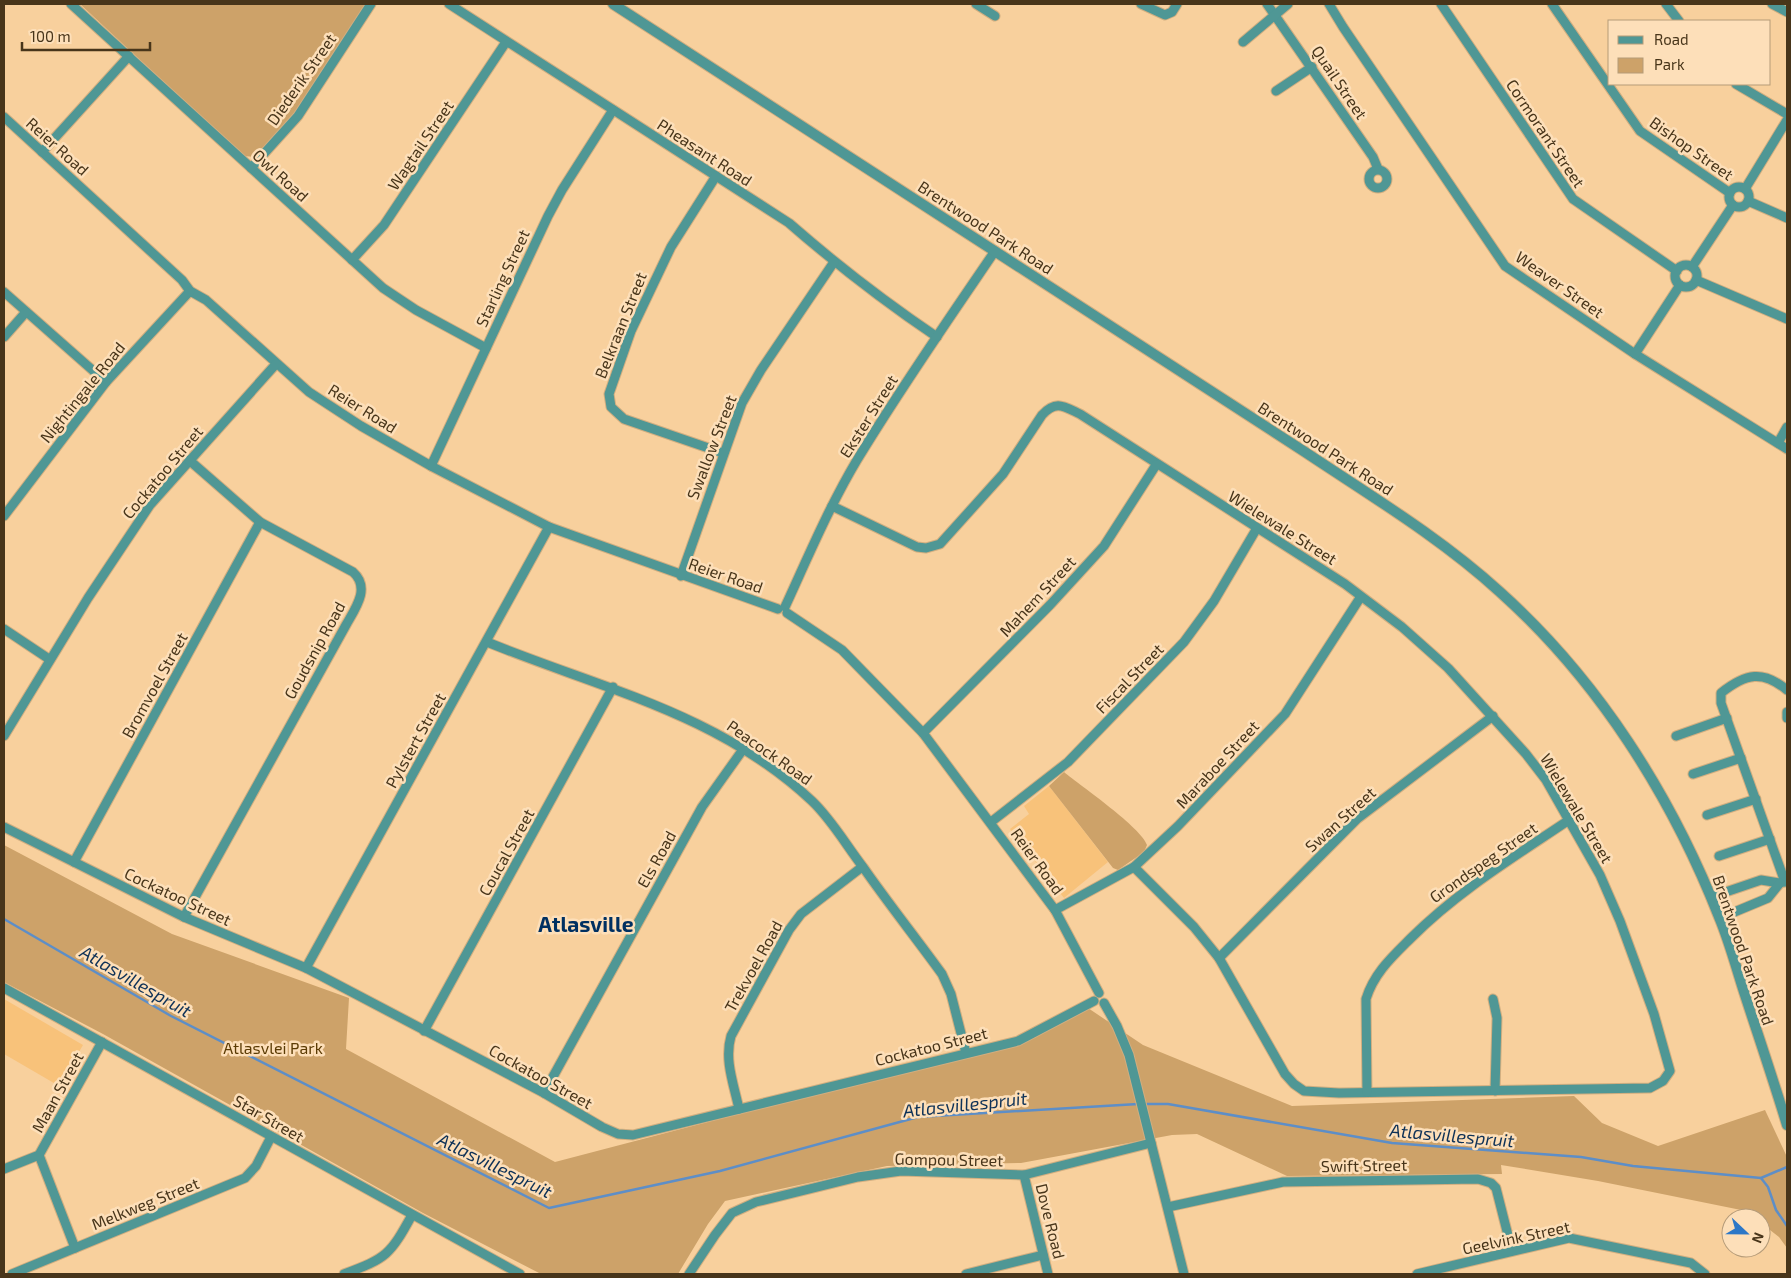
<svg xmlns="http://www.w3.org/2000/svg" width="1791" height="1278" font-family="'Exo 2',sans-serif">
<rect width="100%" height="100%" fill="#f8d09d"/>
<g fill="#f8c27a">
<path d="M1049,786L1108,862L1064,898L1010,829L1029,814L1024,806Z"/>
<path d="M4,999L83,1045L59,1086L4,1054Z"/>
</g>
<g fill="#cda269">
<path d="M80,4H366L293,116L256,157L243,156Z"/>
<path d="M1064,772C1081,786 1142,828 1147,845L1144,852L1118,870L1113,868L1049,786Z"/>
<path d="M4,845L172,934L349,998L346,1049L555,1162L788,1101L1015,1046L1088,1008L1143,1045L1292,1106L1574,1096L1602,1123L1658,1146L1765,1110L1787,1157V1248L1779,1237L1761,1223V1218H1755L1746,1211L1598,1181L1501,1165L1502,1174L1287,1176L1197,1134L1172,1135L1021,1163L887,1166L725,1201L708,1224L678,1274H541L423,1213L103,1034L4,982Z"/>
</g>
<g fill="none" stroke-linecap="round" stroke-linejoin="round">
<g stroke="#5d8ec7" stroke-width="2.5">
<path d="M4,919L171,1016L549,1208L720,1171L918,1117L1138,1104"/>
<path d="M1144,1104H1168L1392,1143L1581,1157L1633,1166L1761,1178L1787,1167"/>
<path d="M1761,1178L1768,1187L1776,1210L1787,1226"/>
</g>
<g stroke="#d1ae80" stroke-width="11">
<g id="minor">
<path d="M71,4L383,288L416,310L486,348"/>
<path d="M449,4L789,223C836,264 885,302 937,337"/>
<path d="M976,4L995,16"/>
<path d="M1141,4L1165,15L1172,12L1177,4"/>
<path d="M1267,4L1373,157L1378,169"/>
<path d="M1329,4L1343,27L1505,266L1635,354L1787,449"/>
<path d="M1441,4L1573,199L1677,271"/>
<path d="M1552,4L1640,131L1730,193"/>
<path d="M1666,4L1679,21"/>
<path d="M1772,4L1787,12"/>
<path d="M1243,42L1288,4"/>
<path d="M1736,84L1787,114"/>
<path d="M1276,91L1312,67"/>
<path d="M4,117L182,280L190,291L206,300L309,392L361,426L431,466L549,527L778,609"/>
<path d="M42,152L129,56"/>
<path d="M251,168L298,116L371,4"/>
<circle cx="1378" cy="179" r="9"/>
<path d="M716,176L671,247L631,331L609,394L611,407L624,419L723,453"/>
<circle cx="1739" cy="197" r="10"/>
<path d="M1745,189L1787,120"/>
<path d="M1748,201L1787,218"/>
<path d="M352,260L384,225L506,42"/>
<circle cx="1686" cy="276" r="11"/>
<path d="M1692,267L1733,205"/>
<path d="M1696,280L1787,319"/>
<path d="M4,292L106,382"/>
<path d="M4,337L26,312"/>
<path d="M1635,354L1680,285"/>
<path d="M1778,443L1787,427"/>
<path d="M431,466L548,216L562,190L613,110"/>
<path d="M832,506L917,547L926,548L940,544L1003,474L1042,415C1056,400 1063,406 1080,414L1345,584L1402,627L1448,668L1526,754L1546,780L1600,875L1620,921L1654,1014L1670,1071L1663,1081L1650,1088L1339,1093L1304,1091L1294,1084L1285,1074L1219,958L1194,927L1134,867"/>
<path d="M4,516L106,382L190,291"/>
<path d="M681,576L742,403L761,370L834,262"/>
<path d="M785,607C808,557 829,507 857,460C900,389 948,320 995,251"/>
<path d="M787,613L842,650L923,733L1055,910L1099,993"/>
<path d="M4,629L49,659"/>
<path d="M487,642C602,689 718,713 812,801C832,820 846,845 863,867C888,903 916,938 942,974L951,994L966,1053"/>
<path d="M1787,712V718"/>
<path d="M923,733L1050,605L1104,546L1156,465"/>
<path d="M4,736L88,598L150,505L276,364"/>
<path d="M1676,736L1727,718"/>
<path d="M1693,774L1741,758"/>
<path d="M1707,815L1756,799"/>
<path d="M991,822L1068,762L1184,642L1214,601L1257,528"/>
<path d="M4,827L184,917L306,968L544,1093L602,1127L618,1134L633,1135L1018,1041L1094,1001"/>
<path d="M1719,856L1770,839"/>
<path d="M74,862L260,522"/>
<path d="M1785,882L1721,703V693C1746,673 1763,670 1787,690"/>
<path d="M1711,897L1761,880L1780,883L1787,881"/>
<path d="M1055,910L1134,867L1178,826L1285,714L1360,598"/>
<path d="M184,917L346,625C355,609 371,588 353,572L260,522L189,460"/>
<path d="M1720,918L1768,898L1780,883"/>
<path d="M1219,958L1357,819L1493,716"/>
<path d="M306,968L549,527"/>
<path d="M4,988L520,1274"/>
<path d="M1493,999L1497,1018L1495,1091"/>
<path d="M1104,1003L1117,1026L1129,1055L1184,1274"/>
<path d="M424,1031L613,687"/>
<path d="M1367,1092L1366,999C1374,973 1392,957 1411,938C1458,891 1514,857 1569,820"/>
<path d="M544,1093L702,807L744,748"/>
<path d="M739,1109C734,1085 724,1060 731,1036L789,930L801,914L862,867"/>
<path d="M39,1155L75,1248"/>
<path d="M4,1169L39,1155L102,1042"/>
<path d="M1024,1175L1048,1274"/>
<path d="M1168,1207L1283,1182L1478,1179L1491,1183L1496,1188L1512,1251"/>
<path d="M12,1274L245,1178L256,1166L271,1137"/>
<path d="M344,1274C387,1258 390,1255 412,1215"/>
<path d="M689,1274L715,1235L732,1213L756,1202L858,1177L901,1171L1024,1175L1151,1143"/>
<path d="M966,1274L1043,1255"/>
<path d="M1417,1274L1569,1238L1691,1263L1705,1274"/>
</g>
</g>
<g stroke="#d1ae80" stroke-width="12">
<path id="tertiary" d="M613,4L1305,452C1371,496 1441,538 1500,592C1598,680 1671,795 1719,917C1730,943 1737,971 1746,998C1760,1041 1774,1082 1787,1125"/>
</g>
<use href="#minor" stroke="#4f9795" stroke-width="9"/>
<use href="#tertiary" stroke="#4f9795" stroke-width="10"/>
</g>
<g text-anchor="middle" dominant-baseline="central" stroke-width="5" stroke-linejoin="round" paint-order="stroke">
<g font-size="16" fill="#48351a" stroke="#fddfb9">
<text transform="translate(301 79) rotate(-55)">Diederik Street</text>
<text transform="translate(1340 82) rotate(56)">Quail Street</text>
<text transform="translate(1546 133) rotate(56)">Cormorant Street</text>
<text transform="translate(420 145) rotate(-56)">Wagtail Street</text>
<text transform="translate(58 146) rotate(42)">Reier Road</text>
<text transform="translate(1692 148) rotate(35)">Bishop Street</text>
<text transform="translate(705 152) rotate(33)">Pheasant Road</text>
<text transform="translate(281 175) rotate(42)">Owl Road</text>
<text transform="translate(986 227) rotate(33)">Brentwood Park Road</text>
<text transform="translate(502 278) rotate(-65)">Starling Street</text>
<text transform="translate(1560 284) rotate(35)">Weaver Street</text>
<text transform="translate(620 325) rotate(-68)">Belkraan Street</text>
<text transform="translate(82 392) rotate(-51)">Nightingale Road</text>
<text transform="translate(363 408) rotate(32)">Reier Road</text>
<text transform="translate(868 416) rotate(-58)">Ekster Street</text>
<text transform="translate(711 447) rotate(-69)">Swallow Street</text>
<text transform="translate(1326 448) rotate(33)">Brentwood Park Road</text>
<text transform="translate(162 472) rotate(-50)">Cockatoo Street</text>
<text transform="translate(1283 527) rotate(32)">Wielewale Street</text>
<text transform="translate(726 575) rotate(19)">Reier Road</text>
<text transform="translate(1037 596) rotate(-47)">Mahem Street</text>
<text transform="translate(314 650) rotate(-61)">Goudsnip Road</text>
<text transform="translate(1129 678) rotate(-46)">Fiscal Street</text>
<text transform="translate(154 685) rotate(-61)">Bromvoel Street</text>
<text transform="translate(415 740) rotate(-61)">Pylstert Street</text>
<text transform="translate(770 752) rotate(35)">Peacock Road</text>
<text transform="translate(1217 764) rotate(-47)">Maraboe Street</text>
<text transform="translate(1577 808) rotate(59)">Wielewale Street</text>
<text transform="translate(1340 819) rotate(-42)">Swan Street</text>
<text transform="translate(506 852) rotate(-61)">Coucal Street</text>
<text transform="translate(656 859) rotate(-61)">Els Road</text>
<text transform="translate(1038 861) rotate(54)">Reier Road</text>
<text transform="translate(1483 862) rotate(-35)">Grondspeg Street</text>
<text transform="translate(178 896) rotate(25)">Cockatoo Street</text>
<text transform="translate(1744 950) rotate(71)">Brentwood Park Road</text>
<text transform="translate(753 966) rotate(-61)">Trekvoel Road</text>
<text transform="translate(931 1046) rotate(-14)">Cockatoo Street</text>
<text transform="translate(541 1076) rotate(29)">Cockatoo Street</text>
<text transform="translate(57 1092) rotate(-61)">Maan Street</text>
<text transform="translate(269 1118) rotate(30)">Star Street</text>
<text transform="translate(949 1159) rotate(1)">Gompou Street</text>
<text transform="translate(1364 1165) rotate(-1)">Swift Street</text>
<text transform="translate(145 1203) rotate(-22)">Melkweg Street</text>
<text transform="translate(1051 1221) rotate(76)">Dove Road</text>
<text transform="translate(1516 1237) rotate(-12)">Geelvink Street</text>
</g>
<g font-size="16" fill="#5b3b04" stroke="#fddfb9">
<text x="273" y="1047">Atlasvlei Park</text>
</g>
<g font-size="18" font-style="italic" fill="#0f3257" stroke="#fddfb9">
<text transform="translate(136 981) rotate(30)">Atlasvillespruit</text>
<text transform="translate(965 1104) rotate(-6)">Atlasvillespruit</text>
<text transform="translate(1452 1135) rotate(5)">Atlasvillespruit</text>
<text transform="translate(495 1165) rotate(26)">Atlasvillespruit</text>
</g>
<g font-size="21" font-weight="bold" fill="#003061" stroke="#fddfb9">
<text x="586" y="923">Atlasville</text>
</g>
</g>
<rect width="1791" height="1278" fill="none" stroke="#48351a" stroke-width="10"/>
<rect x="1608" y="20" width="162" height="65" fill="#fddfb9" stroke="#b59b79"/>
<rect x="1618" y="36" width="25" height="8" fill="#4f9795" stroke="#b59b79"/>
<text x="1654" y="45" font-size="15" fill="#48351a">Road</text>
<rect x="1618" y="58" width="25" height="15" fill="#cda269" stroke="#b59b79"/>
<text x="1654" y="70" font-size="15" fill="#48351a">Park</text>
<g transform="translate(1746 1233) rotate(112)"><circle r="24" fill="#fddfb9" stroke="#b59b79"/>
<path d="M0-4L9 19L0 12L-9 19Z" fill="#2c77c7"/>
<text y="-8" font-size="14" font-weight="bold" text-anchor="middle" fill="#48351a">N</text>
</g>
<path d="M22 42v8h128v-8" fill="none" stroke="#48351a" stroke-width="2.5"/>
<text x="30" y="42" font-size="15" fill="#48351a" stroke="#fddfb9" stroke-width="4" paint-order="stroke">100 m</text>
</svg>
